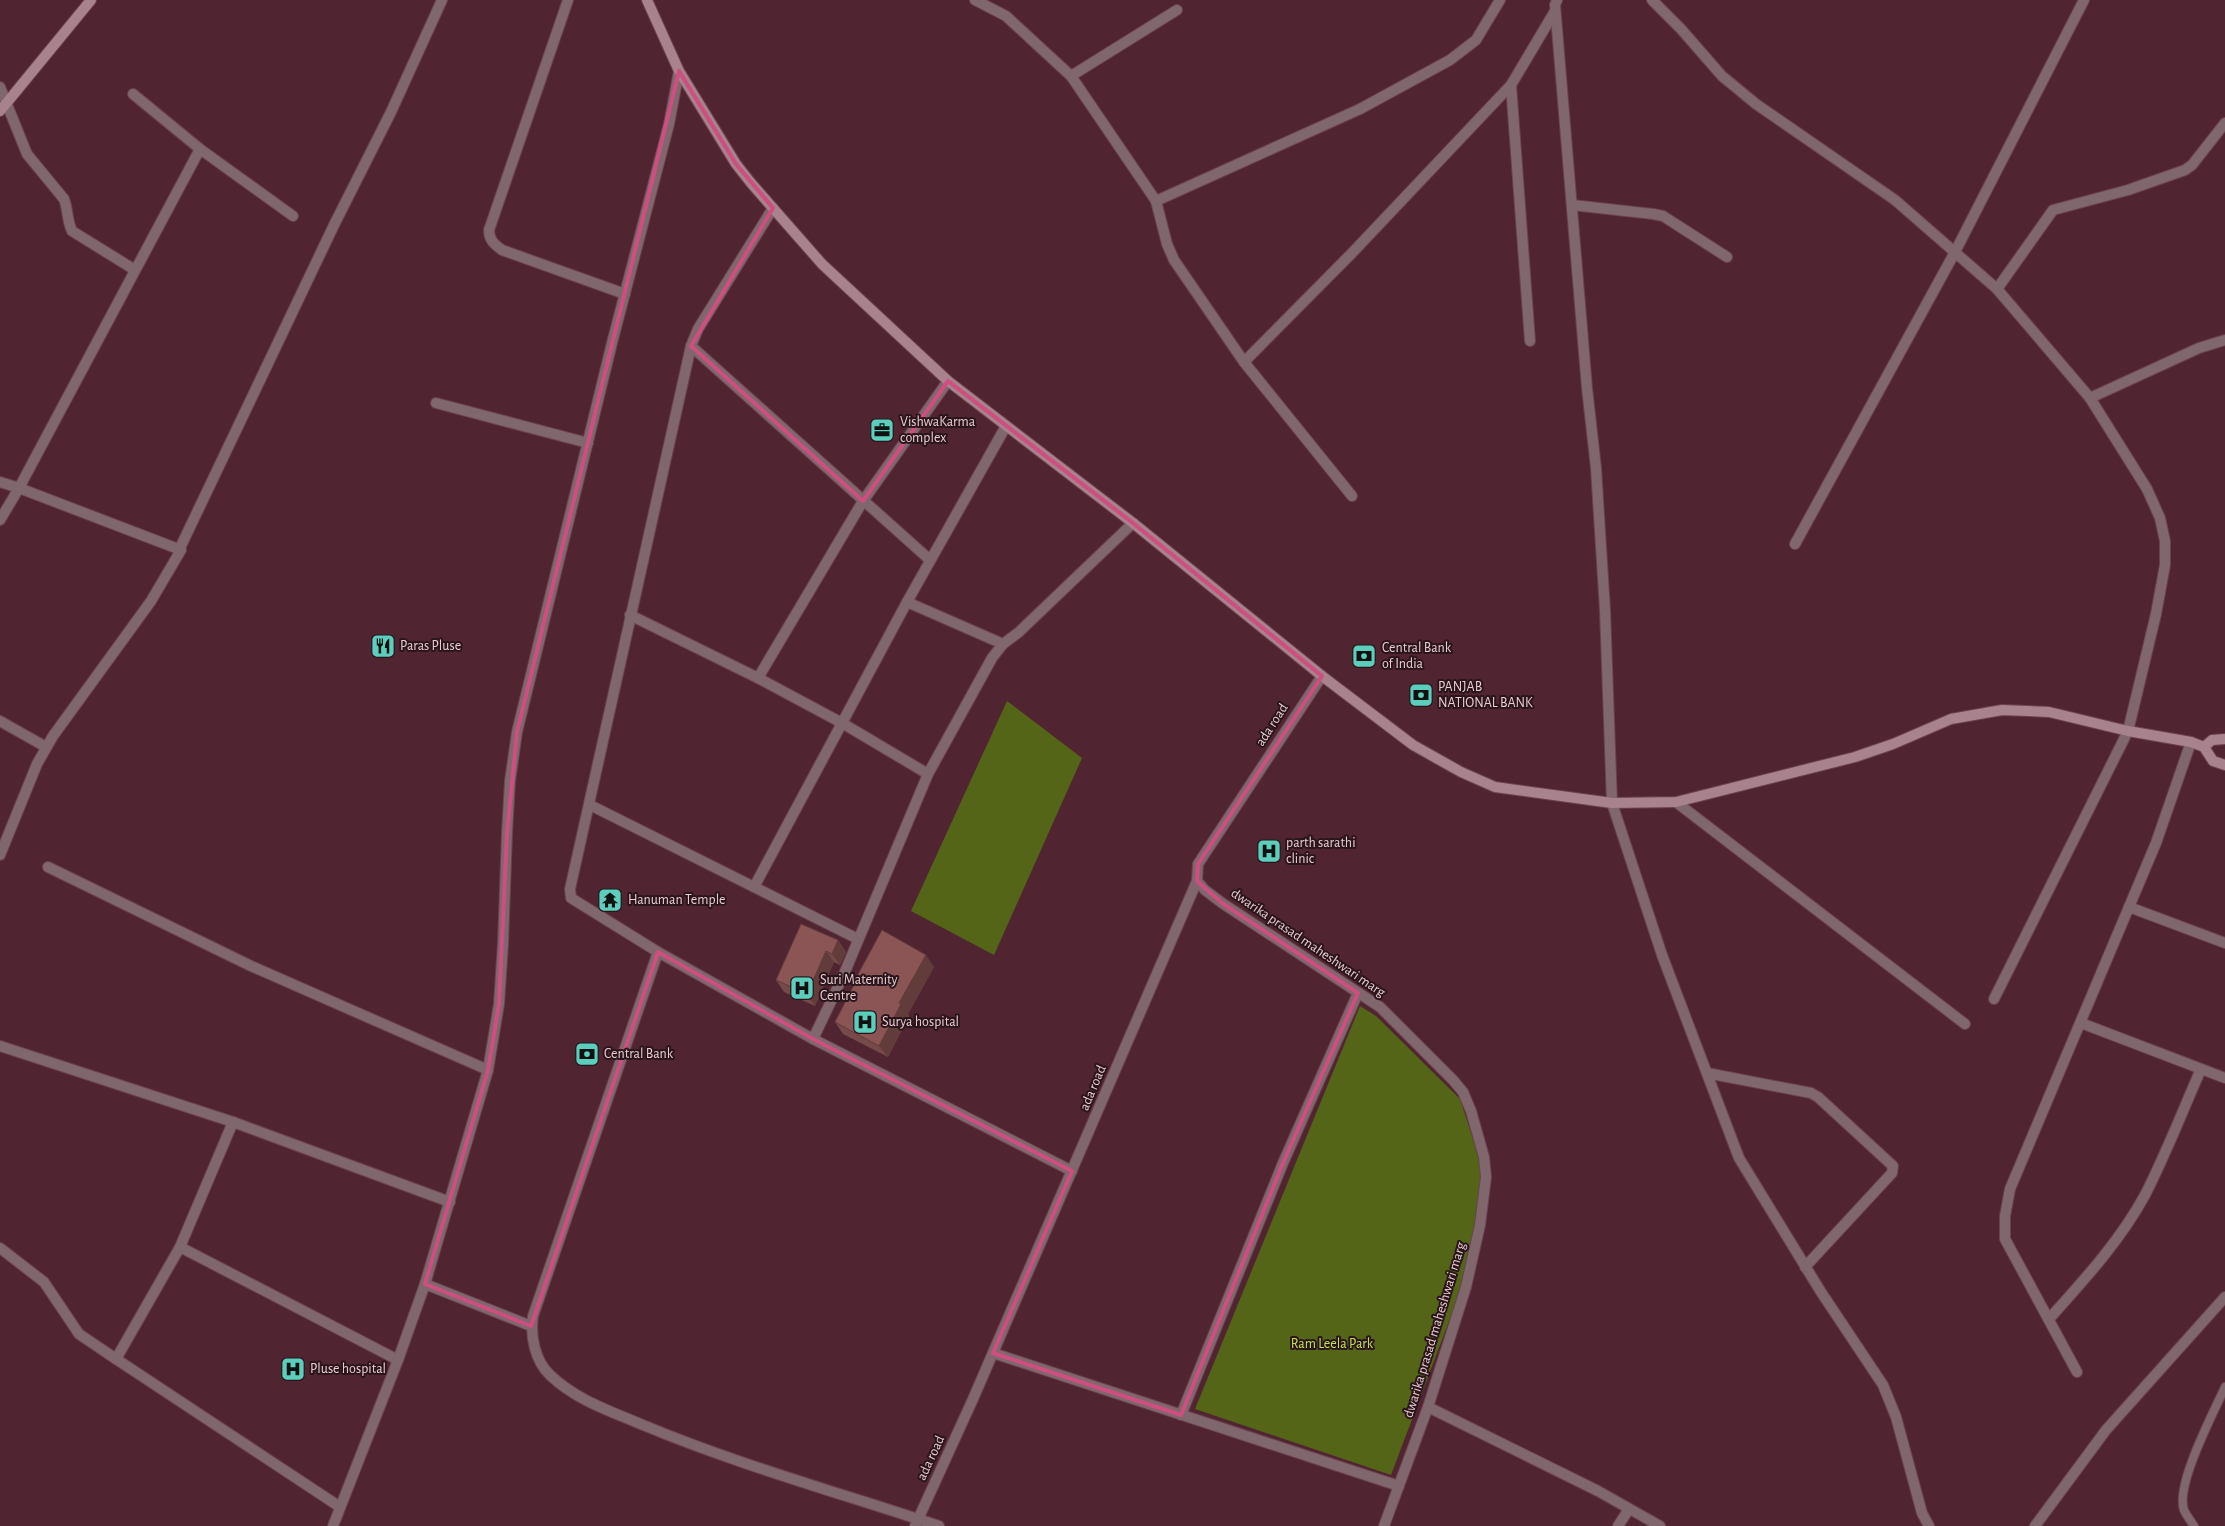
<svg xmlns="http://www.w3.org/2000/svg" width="2225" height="1526" font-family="'Alegreya Sans',sans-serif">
<rect width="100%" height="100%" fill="#512432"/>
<g fill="#546518">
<path d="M1007,701L1082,758L994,955L911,911Z"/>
<path d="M1360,1006L1376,1016L1460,1099L1485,1176L1463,1284L1391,1475L1195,1409Z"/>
</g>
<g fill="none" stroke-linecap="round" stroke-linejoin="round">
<g stroke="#6d424f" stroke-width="10">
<path id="service" d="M2194,1526C2191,1521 2186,1515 2184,1510C2175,1485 2214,1412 2225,1387"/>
</g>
<g stroke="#6d424f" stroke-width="12">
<g id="minor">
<path d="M568,0L489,230C489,240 494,244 502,250L625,294"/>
<path d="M975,0L1006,16L1071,76L1156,201L1167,244L1174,260L1244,362L1352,496"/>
<path d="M1557,0L1555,5L1587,388L1596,468L1605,610L1612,803L1662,955L1739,1158L1821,1292L1883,1385L1896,1417L1922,1513L1929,1526"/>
<path d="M1652,0L1681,29L1722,76L1756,104L1895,200L1997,289L2090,398L2147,489L2160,518L2165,541V565L2156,614L2128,731L1994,999"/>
<path d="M1071,76L1177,10"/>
<path d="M1511,85L1530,341"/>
<path d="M0,87L27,154L64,199C68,209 67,221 72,231L135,270"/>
<path d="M133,94L200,149"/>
<path d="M1156,201L1360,109L1450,60L1476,40L1500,0"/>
<path d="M1572,205L1653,214L1663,216L1727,257"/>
<path d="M773,208L698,329L691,346L570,889L571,898L658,952L813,1039L1072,1171"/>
<path d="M1997,289L2053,210L2128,190L2185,170L2192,165L2225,123"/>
<path d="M691,346L930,560"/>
<path d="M1244,362L1352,253L1511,85L1555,11"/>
<path d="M2090,398L2199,348L2225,340"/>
<path d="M436,403L588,443"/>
<path d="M0,482L19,488L0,520"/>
<path d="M1795,544L1955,252L2084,0"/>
<path d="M180,548L334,225L391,112L442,0"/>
<path d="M907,602L1003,644"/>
<path d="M630,615L758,678L842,723L928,774"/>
<path d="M758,678L863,501L948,381"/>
<path d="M0,721L46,747"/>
<path d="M1676,802L1965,1024"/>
<path d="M590,805L858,939"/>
<path d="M0,855L37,764L53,736L151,601L181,550L19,488L200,149L293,216"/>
<path d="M48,867L251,966L488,1070"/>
<path d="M754,887L907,602L1006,426"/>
<path d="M2129,907L2225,943"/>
<path d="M658,952L533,1316C530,1336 535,1361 550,1375C576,1400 610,1411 643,1425C739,1465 840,1493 939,1526"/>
<path d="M2081,1023L2225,1078"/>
<path d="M813,1039L844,974L928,774L992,658L1003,644L1019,632L1133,523"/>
<path d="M0,1046L233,1122L450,1202"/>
<path d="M1707,1073L1811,1093L1818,1097L1893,1166L1892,1173L1805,1267"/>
<path d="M233,1122L180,1247L116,1359L340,1507"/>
<path d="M180,1247L398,1360"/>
<path d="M0,1248L44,1282L79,1334L116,1359"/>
<path d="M425,1284L531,1326"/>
<path d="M2049,1319C2084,1280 2120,1241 2145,1195C2166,1154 2183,1110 2201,1069"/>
<path d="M993,1353L1399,1486"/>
<path d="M2077,1372L2005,1239V1216L2010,1189L2156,843L2191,742"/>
<path d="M1428,1407L1598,1491L1660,1526"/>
<path d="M1181,1415L1283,1163L1358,993"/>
<path d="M333,1526L398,1360L425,1284L488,1070L499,1004L503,944L507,833L510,781L517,732L612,343L669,124L679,71"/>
<path d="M915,1526L973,1399L1197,881"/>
<path d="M1618,1526L1629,1509"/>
<path d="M2035,1526L2106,1430L2225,1297"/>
</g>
</g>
<g stroke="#6d424f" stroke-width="12">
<path id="tertiary" d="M1322,676L1198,864L1197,881L1205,890L1222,903L1380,1007L1453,1080L1463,1092L1471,1111L1484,1157L1486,1177L1480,1225L1466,1287L1428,1407L1384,1526"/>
</g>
<g stroke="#6d424f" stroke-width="12">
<g id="secondary">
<path d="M647,0L679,71L736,164L751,183L822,264L948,381L1133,523L1322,676L1413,745L1461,772L1495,787L1612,803L1676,802L1855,757L1893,744L1951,719L2002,710L2049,712L2128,731L2191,742L2204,747L2213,761L2225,765"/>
<path d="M0,111L91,0"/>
<path d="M2204,747L2212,740L2225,739"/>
</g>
</g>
<use href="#service" stroke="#7f676d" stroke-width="8"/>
<use href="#minor" stroke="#7f676d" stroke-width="10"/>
<use href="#tertiary" stroke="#7f676d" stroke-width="10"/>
<use href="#secondary" stroke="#a8828c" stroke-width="10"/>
</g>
<g fill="#774948">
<path d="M838,940L846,952L840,965L834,962L815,1006L784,992L776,980Z"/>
<path d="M934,967L908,1014L909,1016L888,1057L843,1034L835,1022L858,978L857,976Z"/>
</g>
<g fill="#613c3b">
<path d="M838,940L846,952L840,965L832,954Z"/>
<path d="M826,951L834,962L815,1006L807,994Z"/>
<path d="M926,955L934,967L908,1014L909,1016L888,1057L879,1046L899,1003Z"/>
</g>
<g fill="#8a5554" stroke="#613c3b">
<path d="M801,924L838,940L832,954L826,951L807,994L776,980Z"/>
<path d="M882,930L926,955L899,1003L901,1004L879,1046L835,1022L858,977L857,976Z"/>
</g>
<path fill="none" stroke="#ce4e7f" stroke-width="4" stroke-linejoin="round" d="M679,71L736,164L773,208L691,346L863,501L948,381L1133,523L1322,676L1198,864L1197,881L1222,903L1358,993L1283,1163L1181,1415L993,1353L1072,1171L813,1039L658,952L531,1326L425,1284L488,1070L499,1004L507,833L517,732Z"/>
<defs>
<g id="office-square" transform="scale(1.25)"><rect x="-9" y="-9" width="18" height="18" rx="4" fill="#5bcebc" stroke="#2a151b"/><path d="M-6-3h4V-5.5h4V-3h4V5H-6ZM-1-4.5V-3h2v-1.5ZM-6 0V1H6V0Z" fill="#111"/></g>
<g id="restaurant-square" transform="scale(1.25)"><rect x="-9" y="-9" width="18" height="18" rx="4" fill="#5bcebc" stroke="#2a151b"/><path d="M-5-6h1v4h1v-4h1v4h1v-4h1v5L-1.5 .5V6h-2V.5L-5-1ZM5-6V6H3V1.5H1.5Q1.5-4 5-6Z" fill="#111"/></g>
<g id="bank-square" transform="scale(1.25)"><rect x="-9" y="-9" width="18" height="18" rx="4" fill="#5bcebc" stroke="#2a151b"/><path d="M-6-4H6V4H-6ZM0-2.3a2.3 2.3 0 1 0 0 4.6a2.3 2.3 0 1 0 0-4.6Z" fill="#111"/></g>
<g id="hospital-square" transform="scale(1.25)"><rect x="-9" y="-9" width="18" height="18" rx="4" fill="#5bcebc" stroke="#2a151b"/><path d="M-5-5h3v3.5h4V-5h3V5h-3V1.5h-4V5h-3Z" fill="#111"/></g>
<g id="temple-square" transform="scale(1.25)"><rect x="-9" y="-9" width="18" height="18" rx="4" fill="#5bcebc" stroke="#2a151b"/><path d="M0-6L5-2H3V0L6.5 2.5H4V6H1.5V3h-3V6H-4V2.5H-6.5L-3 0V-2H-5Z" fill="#111"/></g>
</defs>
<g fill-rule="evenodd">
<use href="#office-square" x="882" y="430"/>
<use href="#restaurant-square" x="383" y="646"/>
<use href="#bank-square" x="1364" y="656"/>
<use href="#bank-square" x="1421" y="695"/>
<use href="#hospital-square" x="1269" y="851"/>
<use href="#temple-square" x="610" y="900"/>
<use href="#hospital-square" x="802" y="988"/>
<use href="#hospital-square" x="865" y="1022"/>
<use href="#bank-square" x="587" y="1054"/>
<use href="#hospital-square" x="293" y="1369"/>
</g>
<g text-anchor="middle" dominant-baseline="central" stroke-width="4" stroke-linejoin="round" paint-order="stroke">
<g font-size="14" fill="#eaccd3" stroke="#2a151b" text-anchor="start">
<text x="900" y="422">VishwaKarma<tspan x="900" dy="16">complex</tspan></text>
<text x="400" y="646">Paras Pluse</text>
<text x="1382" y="648">Central Bank<tspan x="1382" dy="16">of India</tspan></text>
<text x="1438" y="687">PANJAB<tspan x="1438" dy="16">NATIONAL BANK</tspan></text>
<text x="1286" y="843">parth sarathi<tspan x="1286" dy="16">clinic</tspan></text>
<text x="628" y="900">Hanuman Temple</text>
<text x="820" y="980">Suri Maternity<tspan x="820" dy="16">Centre</tspan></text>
<text x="882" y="1022">Surya hospital</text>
<text x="604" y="1054">Central Bank</text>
<text x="310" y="1369">Pluse hospital</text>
</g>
<g font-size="14" fill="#eaccd3" stroke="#2a151b">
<text transform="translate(1272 725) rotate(-57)">ada road</text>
<text transform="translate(1308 943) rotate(34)">dwarika prasad maheshwari marg</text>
<text transform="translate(1093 1088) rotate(-67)">ada road</text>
<text transform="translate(1435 1330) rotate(-73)">dwarika prasad maheshwari marg</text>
<text transform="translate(931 1458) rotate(-65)">ada road</text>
</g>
<g font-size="14" fill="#c0e34f" stroke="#2a151b">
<text x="1332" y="1344">Ram Leela Park</text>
</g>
</g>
</svg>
